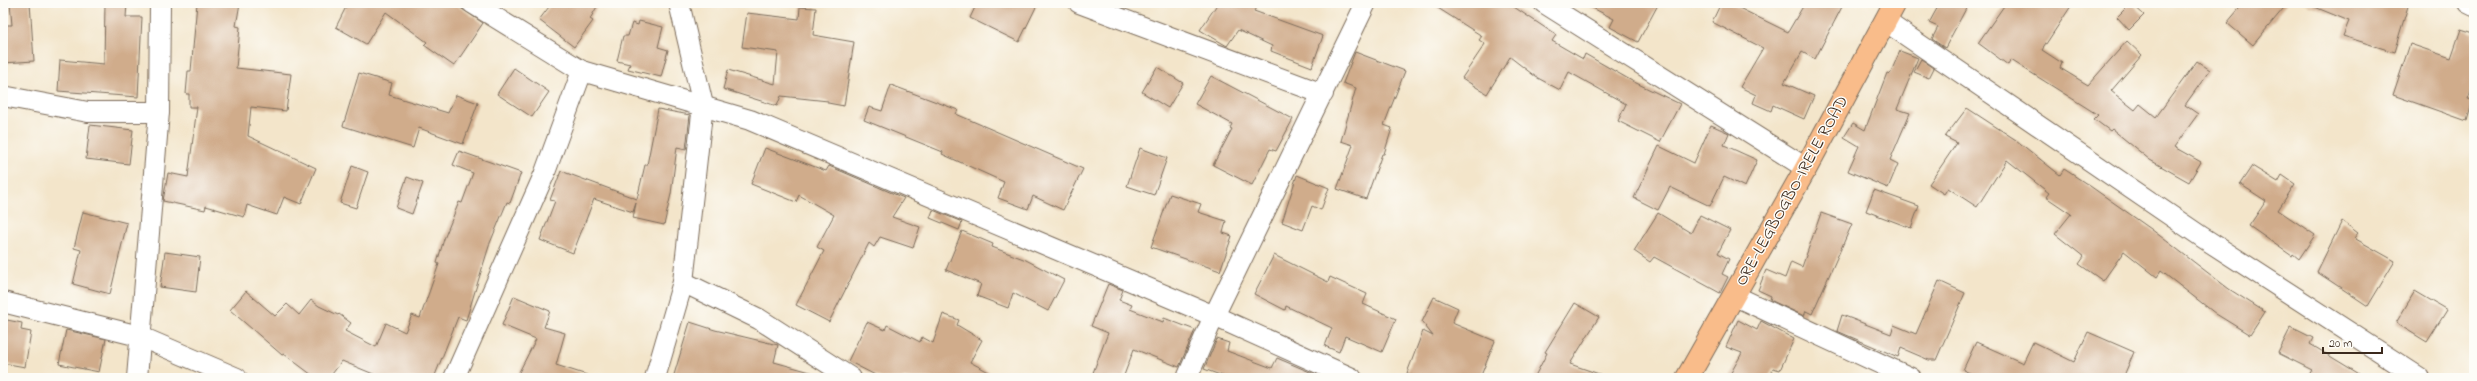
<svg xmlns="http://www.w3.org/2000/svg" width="2477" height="381" font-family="'Indie Flower',sans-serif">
<rect width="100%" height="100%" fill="#fdfcf7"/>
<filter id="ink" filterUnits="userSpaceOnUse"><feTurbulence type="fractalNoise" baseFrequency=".025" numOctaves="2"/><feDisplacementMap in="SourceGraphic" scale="8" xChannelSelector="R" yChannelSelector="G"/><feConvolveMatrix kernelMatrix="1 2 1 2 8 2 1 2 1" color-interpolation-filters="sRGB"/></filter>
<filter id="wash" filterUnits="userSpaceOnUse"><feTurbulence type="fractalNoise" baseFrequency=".012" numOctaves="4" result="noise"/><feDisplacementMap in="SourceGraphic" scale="16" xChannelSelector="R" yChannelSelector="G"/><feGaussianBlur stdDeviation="0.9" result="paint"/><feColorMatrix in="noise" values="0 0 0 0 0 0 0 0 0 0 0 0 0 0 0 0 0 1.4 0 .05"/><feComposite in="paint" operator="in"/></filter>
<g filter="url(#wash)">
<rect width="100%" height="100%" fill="#f3e5ca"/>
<g id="blocks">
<g fill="#d0ac8b">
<path d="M10,3H30L34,61L3,63V25H12Z"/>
<path d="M105,3H127L126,17H142L138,97L58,91L60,60L104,64Z"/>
<path d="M197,3H240L236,26L240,27L236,68L291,74L286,111L251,107L248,136L316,168L301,204L284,197L277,215L247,205L244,217L206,206L205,210L163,201L168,173L188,177L197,107H189V94H186L188,71H191Z"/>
<path d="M348,3H453L483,23L454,66L424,45L427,42L386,12L366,44L336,27Z"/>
<path d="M552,3H599L590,19L593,21L574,47L539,20Z"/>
<path d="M977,3H1038L1019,42L970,18Z"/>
<path d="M1218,3H1259L1254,11L1323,36L1312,67L1271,51L1272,46L1238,30L1227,46L1200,30Z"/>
<path d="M1430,3H1508L1556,35L1552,41L1583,59L1585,54L1632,81L1680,104L1660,142L1618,121L1626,104L1569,72L1560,90L1536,77L1510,57L1487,94L1462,78L1485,44L1479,40L1482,36Z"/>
<path d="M1583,3H1659L1638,42L1610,27L1614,19Z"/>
<path d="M1721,3H1729L1788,32L1805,3H1844L1815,59L1802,52L1784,83L1814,96L1804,119L1773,105L1771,111L1753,103L1756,95L1740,87L1763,48L1712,22Z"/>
<path d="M1940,3H1969L1945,48L1932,39L1938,27L1929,23Z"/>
<path d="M2006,3H2073L2042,50L2062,63L2060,68L2088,85L2127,41L2142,55L2111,91L2135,110L2140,104L2156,117L2197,61L2210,70L2185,105L2198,114L2174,147L2201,162L2189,182L2150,160L2112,129L2110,131L2094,119L2098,115L2011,60L2008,65L1978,43Z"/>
<path d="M2131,3L2144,15L2129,30L2117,17Z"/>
<path d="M2244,3H2288L2253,45L2227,23Z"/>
<path d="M2305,3H2409L2394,52L2343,36L2349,21Z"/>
<path d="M800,7L816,8L813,35L854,42L844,106L828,103V101L781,96L777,106L723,89L728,70L775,84L778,52L742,47L747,13L799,19Z"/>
<path d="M639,21L663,27L658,47L668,50L661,77L628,69L630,64L617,61L623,36H628L632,23L638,25Z"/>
<path d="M2461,29L2474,33V82L2468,99L2473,100L2467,121L2393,95L2410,44L2451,58Z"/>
<path d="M1900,51L1918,58L1897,109L1910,113L1890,160L1898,164L1888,188L1848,171L1859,146L1844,137L1853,123L1865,130L1887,73L1890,74Z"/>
<path d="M1355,52L1405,71L1384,125L1392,128L1384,154H1382L1366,199L1337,189L1353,145L1341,141L1356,88L1343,83Z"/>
<path d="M1921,59L1934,68L1929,78L1914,72Z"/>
<path d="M1157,67L1183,83L1168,108L1142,92Z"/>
<path d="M514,68L549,92L532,117L497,94Z"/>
<path d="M359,73L392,83L389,95L448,113L456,95L478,103L463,144L419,128L413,148L343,126Z"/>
<path d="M1211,76L1293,119L1276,151L1270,149L1252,185L1213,165L1232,129L1230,128L1232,124L1195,104Z"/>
<path d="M891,85L958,110L956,114L1083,169L1063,210L1033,196L1028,209L998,198L1004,182L942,154L943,152L864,120L869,107L882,111Z"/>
<path d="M1967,108L2016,140L2060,175L2064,169L2090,186L2151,229L2229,289L2265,312L2250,335L2216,314L2161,271L2157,277L2124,251L2103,281L2079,264L2084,257L2055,234L2071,214L2046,197L2049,193L2007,160L1977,207L1948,188L1944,194L1929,184L1957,143L1945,137Z"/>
<path d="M658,109L690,115L686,149L677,147L671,194L664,225L633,218L636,203L633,212L594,199L573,253L540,240L555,201L550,200L561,171L637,199L645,165H647Z"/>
<path d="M90,125L133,130L129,164L86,159Z"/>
<path d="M1711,125L1729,133L1724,145L1757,160L1745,187L1724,177L1710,206L1670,187L1658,210L1634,198L1659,146L1694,163Z"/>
<path d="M765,148L826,171L829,166L899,196L904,198L892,217L920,227L913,248L880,237L874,247L869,243L829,322L796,305L824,251L817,247L834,215L799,195L796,202L751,184Z"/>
<path d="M1140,148L1167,158L1154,195L1127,186Z"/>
<path d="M459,151L521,173L510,203L507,202L490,243L466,320L458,317L434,378H383L342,361L329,378H316L284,354L282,355L230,310L246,291L275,316L287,304L299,315L311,300L319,306L338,315L339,314L351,323L345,331L376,347L386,323L405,332L412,315L420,318L439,264L437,263L444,239L459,202L462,203L473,173L453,165Z"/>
<path d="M352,166L368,172L356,208L340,203Z"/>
<path d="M2252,166L2278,182L2282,175L2295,184L2278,210L2315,235L2299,259L2293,254L2292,256L2249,226L2266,201L2240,184Z"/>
<path d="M1297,175L1329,188L1321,210L1312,206L1303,230L1282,222Z"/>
<path d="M407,177L423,183L412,214L396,208Z"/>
<path d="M1874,190L1919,206L1911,228L1866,211Z"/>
<path d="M1170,194L1201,204L1198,212L1226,221L1223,233L1232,236L1220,271L1151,247Z"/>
<path d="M933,210L962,222L959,230L930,218Z"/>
<path d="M83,212L127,223L110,294L73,284L81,250L74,248Z"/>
<path d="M1658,213L1691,233L1700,215L1730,230L1718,253L1729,259L1722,274L1728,277L1720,293L1654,257L1650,262L1634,251Z"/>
<path d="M1821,213L1852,224L1812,314L1806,311L1804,316L1770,300L1771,296L1758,290L1766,270L1785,278L1791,262L1802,267Z"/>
<path d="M2342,221L2358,233L2354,238L2395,261L2368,306L2317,272Z"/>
<path d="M962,231L993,244L992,247L1026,260L1064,280L1048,311L1013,293L1008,308L977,296L981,284L946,270Z"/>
<path d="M165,252L200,257L196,292L160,287Z"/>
<path d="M1274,255L1328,282L1330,277L1367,294L1363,304L1396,319L1382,352L1345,336L1339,352L1325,346L1332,328L1286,306L1285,310L1254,294Z"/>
<path d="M1939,281L1965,293L1936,360H1929L1901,348L1898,357L1837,331L1842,315L1891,334L1894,325L1916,334Z"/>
<path d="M1108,284L1123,290L1119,300L1132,305L1130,309L1163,322L1164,318L1195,330L1179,367L1134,349L1123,378H1091L1108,333L1091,326Z"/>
<path d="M2415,291L2447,310L2427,342L2396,323Z"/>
<path d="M514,296L550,311L544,327L565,333L556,365L587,375V378H516L536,339L502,325Z"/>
<path d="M1434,297L1458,308L1452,323L1495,341L1480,378H1418L1407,373L1423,331L1433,336L1422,322Z"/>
<path d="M1575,303L1599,317L1570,364L1602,375V378H1534L1547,353L1545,352Z"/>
<path d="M943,314L959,320L957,325L982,340L970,362L1000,378H881L848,361L867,322L885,330L887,325L920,342L922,337L933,343Z"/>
<path d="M7,320L22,323L21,330L31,332L25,367L3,363V328H5Z"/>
<path d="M1738,320L1757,330L1761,321L1794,339L1780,370L1773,368L1768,378H1728L1742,353L1726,347Z"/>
<path d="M690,322L715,330L778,345L774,362L814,373L813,378H673Z"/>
<path d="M2291,327L2313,338L2310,344L2366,378H2307L2312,370L2278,353Z"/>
<path d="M66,330L106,339L99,372L59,364Z"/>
<path d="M2088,332L2134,352L2123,378H1981L1963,370L1976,342L2023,363L2033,342L2074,362Z"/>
<path d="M1217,339L1229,343L1227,351L1272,368L1277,358L1324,378H1228L1204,369Z"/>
</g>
</g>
</g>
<g filter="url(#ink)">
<use href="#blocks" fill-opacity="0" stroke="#7b6b5a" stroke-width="1"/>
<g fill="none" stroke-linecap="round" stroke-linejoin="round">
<g stroke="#7b6b5a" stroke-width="22">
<g id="minor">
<path d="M472,3L582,71L750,120L1214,316L1352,378"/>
<path d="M1079,3L1323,94"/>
<path d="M1544,3L1806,168"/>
<path d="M2468,3L2474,6"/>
<path d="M1885,21L2202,237L2420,378"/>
<path d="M3,96L88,112H159"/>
<path d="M683,282L759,319L851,378"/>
<path d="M1735,296L1911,378"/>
<path d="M3,302L139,336L237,378"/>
<path d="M137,378L159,112L160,3"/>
<path d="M454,378L544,175L582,71"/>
<path d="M655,378L683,282L703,105L679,3"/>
<path d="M1187,378L1214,316L1366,3"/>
</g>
</g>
<g stroke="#7b6b5a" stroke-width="24">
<path id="major" d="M1687,378L1806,168L1895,3"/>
</g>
<use href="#minor" stroke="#fff" stroke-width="20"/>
<use href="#major" stroke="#f9bc8a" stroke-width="22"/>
</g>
</g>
<g text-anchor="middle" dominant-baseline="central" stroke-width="3" stroke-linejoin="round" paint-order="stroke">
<g font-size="17" fill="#3b2a1e" stroke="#fdfcf7">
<text transform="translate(1792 191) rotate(-61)">ORE-LEGBOGBO-IRELE ROAD</text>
</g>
</g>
<rect width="2477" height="381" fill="none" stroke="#fdfcf7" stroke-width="16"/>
<path d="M2323 347v6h59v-6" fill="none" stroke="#3b2a1e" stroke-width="2"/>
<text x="2329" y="347" font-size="12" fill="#3b2a1e" stroke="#fdfcf7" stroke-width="3" paint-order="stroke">20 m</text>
</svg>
